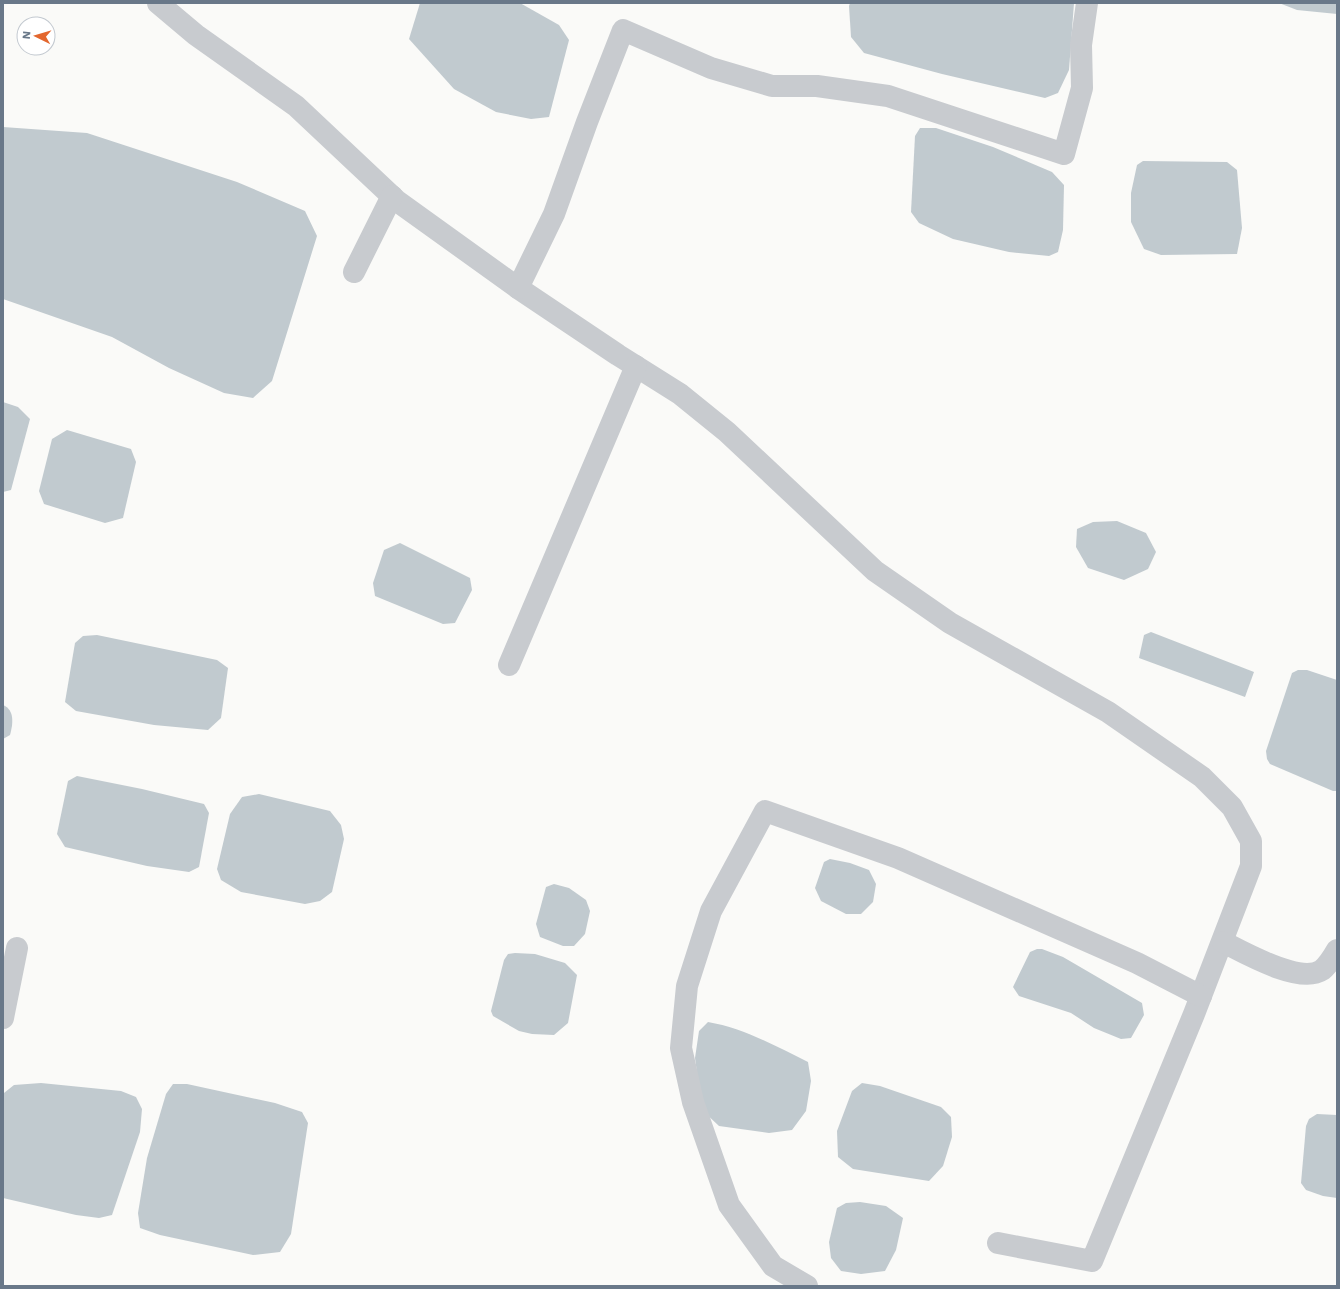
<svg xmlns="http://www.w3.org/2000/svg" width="1340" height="1289" font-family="'Work Sans',sans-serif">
<rect width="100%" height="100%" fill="#fafaf8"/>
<g fill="#c1cacf">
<path d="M420,3H520L559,25L569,40L549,117L531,119L496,112L454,89L409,39Z"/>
<path d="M850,3H1074L1069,70L1058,93L1045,98L942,74L864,53L851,37L849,6Z"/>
<path d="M1279,3H1337V14L1297,10Z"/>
<path d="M3,127L87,133L237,182L305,211L317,236L272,381L253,398L224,393L169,368L112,337L3,299Z"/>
<path d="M920,128H936L993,147L1052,172L1064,185L1063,230L1058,252L1049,256L1009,252L953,239L919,223L911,212L915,136Z"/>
<path d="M1143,161L1227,162L1237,170L1242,228L1237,254L1161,255L1144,249L1131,222V193L1137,165Z"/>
<path d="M3,402L18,407L30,419L11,490L3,492Z"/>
<path d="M67,430L131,449L136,462L123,518L105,523L44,504L39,491L52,439Z"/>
<path d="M1117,521L1146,533L1156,552L1148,569L1124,580L1088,568L1076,547L1077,529L1093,522Z"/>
<path d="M400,543L470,578L472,590L455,623L443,624L375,596L373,583L384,550Z"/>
<path d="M1151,632L1254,672L1245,697L1139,658L1144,635Z"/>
<path d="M97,635L217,660L228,668L221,718L208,730L154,725L76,711L65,702L75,643L83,636Z"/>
<path d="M1298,670H1307L1337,680V791H1333L1270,764L1267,759L1266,751L1292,673Z"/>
<path d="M3,705C15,710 13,724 10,735L3,739Z"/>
<path d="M77,776L142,789L204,804L209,813L199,867L189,872L147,866L65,847L57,834L68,781Z"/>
<path d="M259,794L330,811L341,825L344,839L332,892L320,901L305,904L241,892L221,880L217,869L230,814L242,797Z"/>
<path d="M830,859L850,863L869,870L876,884L873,902L861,914H846L821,901L815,888L824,862Z"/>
<path d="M554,884L569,888L586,900L590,911L585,934L574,946H563L540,937L536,924L546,887Z"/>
<path d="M1037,949H1042L1063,957L1142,1003L1144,1015L1131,1038L1121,1039L1094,1028L1071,1013L1019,996L1013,987L1030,952Z"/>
<path d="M515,953L535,954L565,963L577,975L568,1023L554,1035L532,1034L519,1031L493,1016L491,1011L504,960L508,954Z"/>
<path d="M708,1022C743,1028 776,1046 808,1062L811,1081L806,1111L792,1130L769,1133L719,1126L702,1110L695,1058L699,1031Z"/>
<path d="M41,1083L121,1091L136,1097L142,1109L140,1132L112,1215L99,1218L76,1215L3,1198L4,1093L14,1085Z"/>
<path d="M862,1083L880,1086L941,1107L951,1117L952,1137L943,1166L929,1181L853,1169L838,1157L837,1131L852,1091Z"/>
<path d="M173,1084H187L275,1103L302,1112L308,1123L291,1234L280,1252L253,1255L160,1235L140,1228L138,1213L147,1158L166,1094Z"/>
<path d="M1317,1114L1337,1115V1198L1323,1196L1306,1190L1301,1183L1306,1126L1309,1119Z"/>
<path d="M860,1202L886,1206L903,1218L896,1250L885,1271L861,1274L841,1271L831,1258L829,1242L837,1208L846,1203Z"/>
</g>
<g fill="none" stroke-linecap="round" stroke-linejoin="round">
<g stroke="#c8cbcf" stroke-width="22">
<path d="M158,3L196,35L296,106L397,201L518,288L618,355L680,394L727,432L875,571L950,623L1108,712L1202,777L1232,807L1251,841V866L1194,1014L1092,1261L998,1243"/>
<path d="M354,272L392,196"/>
<path d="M518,288L554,214L587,122L623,30L711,68L772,86H817L888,96L1064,154L1082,88L1081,45L1087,3"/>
<path d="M509,665L636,366"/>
<path d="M1223,942C1243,952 1300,985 1322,970C1328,965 1333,957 1337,950"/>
<path d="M3,1018L17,948"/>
<path d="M807,1286L773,1266L729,1205L693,1102L681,1048L687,986L711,911L765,811L898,858L1137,963L1201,996"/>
</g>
</g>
<rect width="1340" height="1289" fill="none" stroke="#697889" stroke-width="8"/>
<g transform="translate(36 36) rotate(275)"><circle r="19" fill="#ffffff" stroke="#c3c9d0"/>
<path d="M0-3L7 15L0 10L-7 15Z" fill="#e3672e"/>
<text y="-6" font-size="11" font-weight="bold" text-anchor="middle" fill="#697889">N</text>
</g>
</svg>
